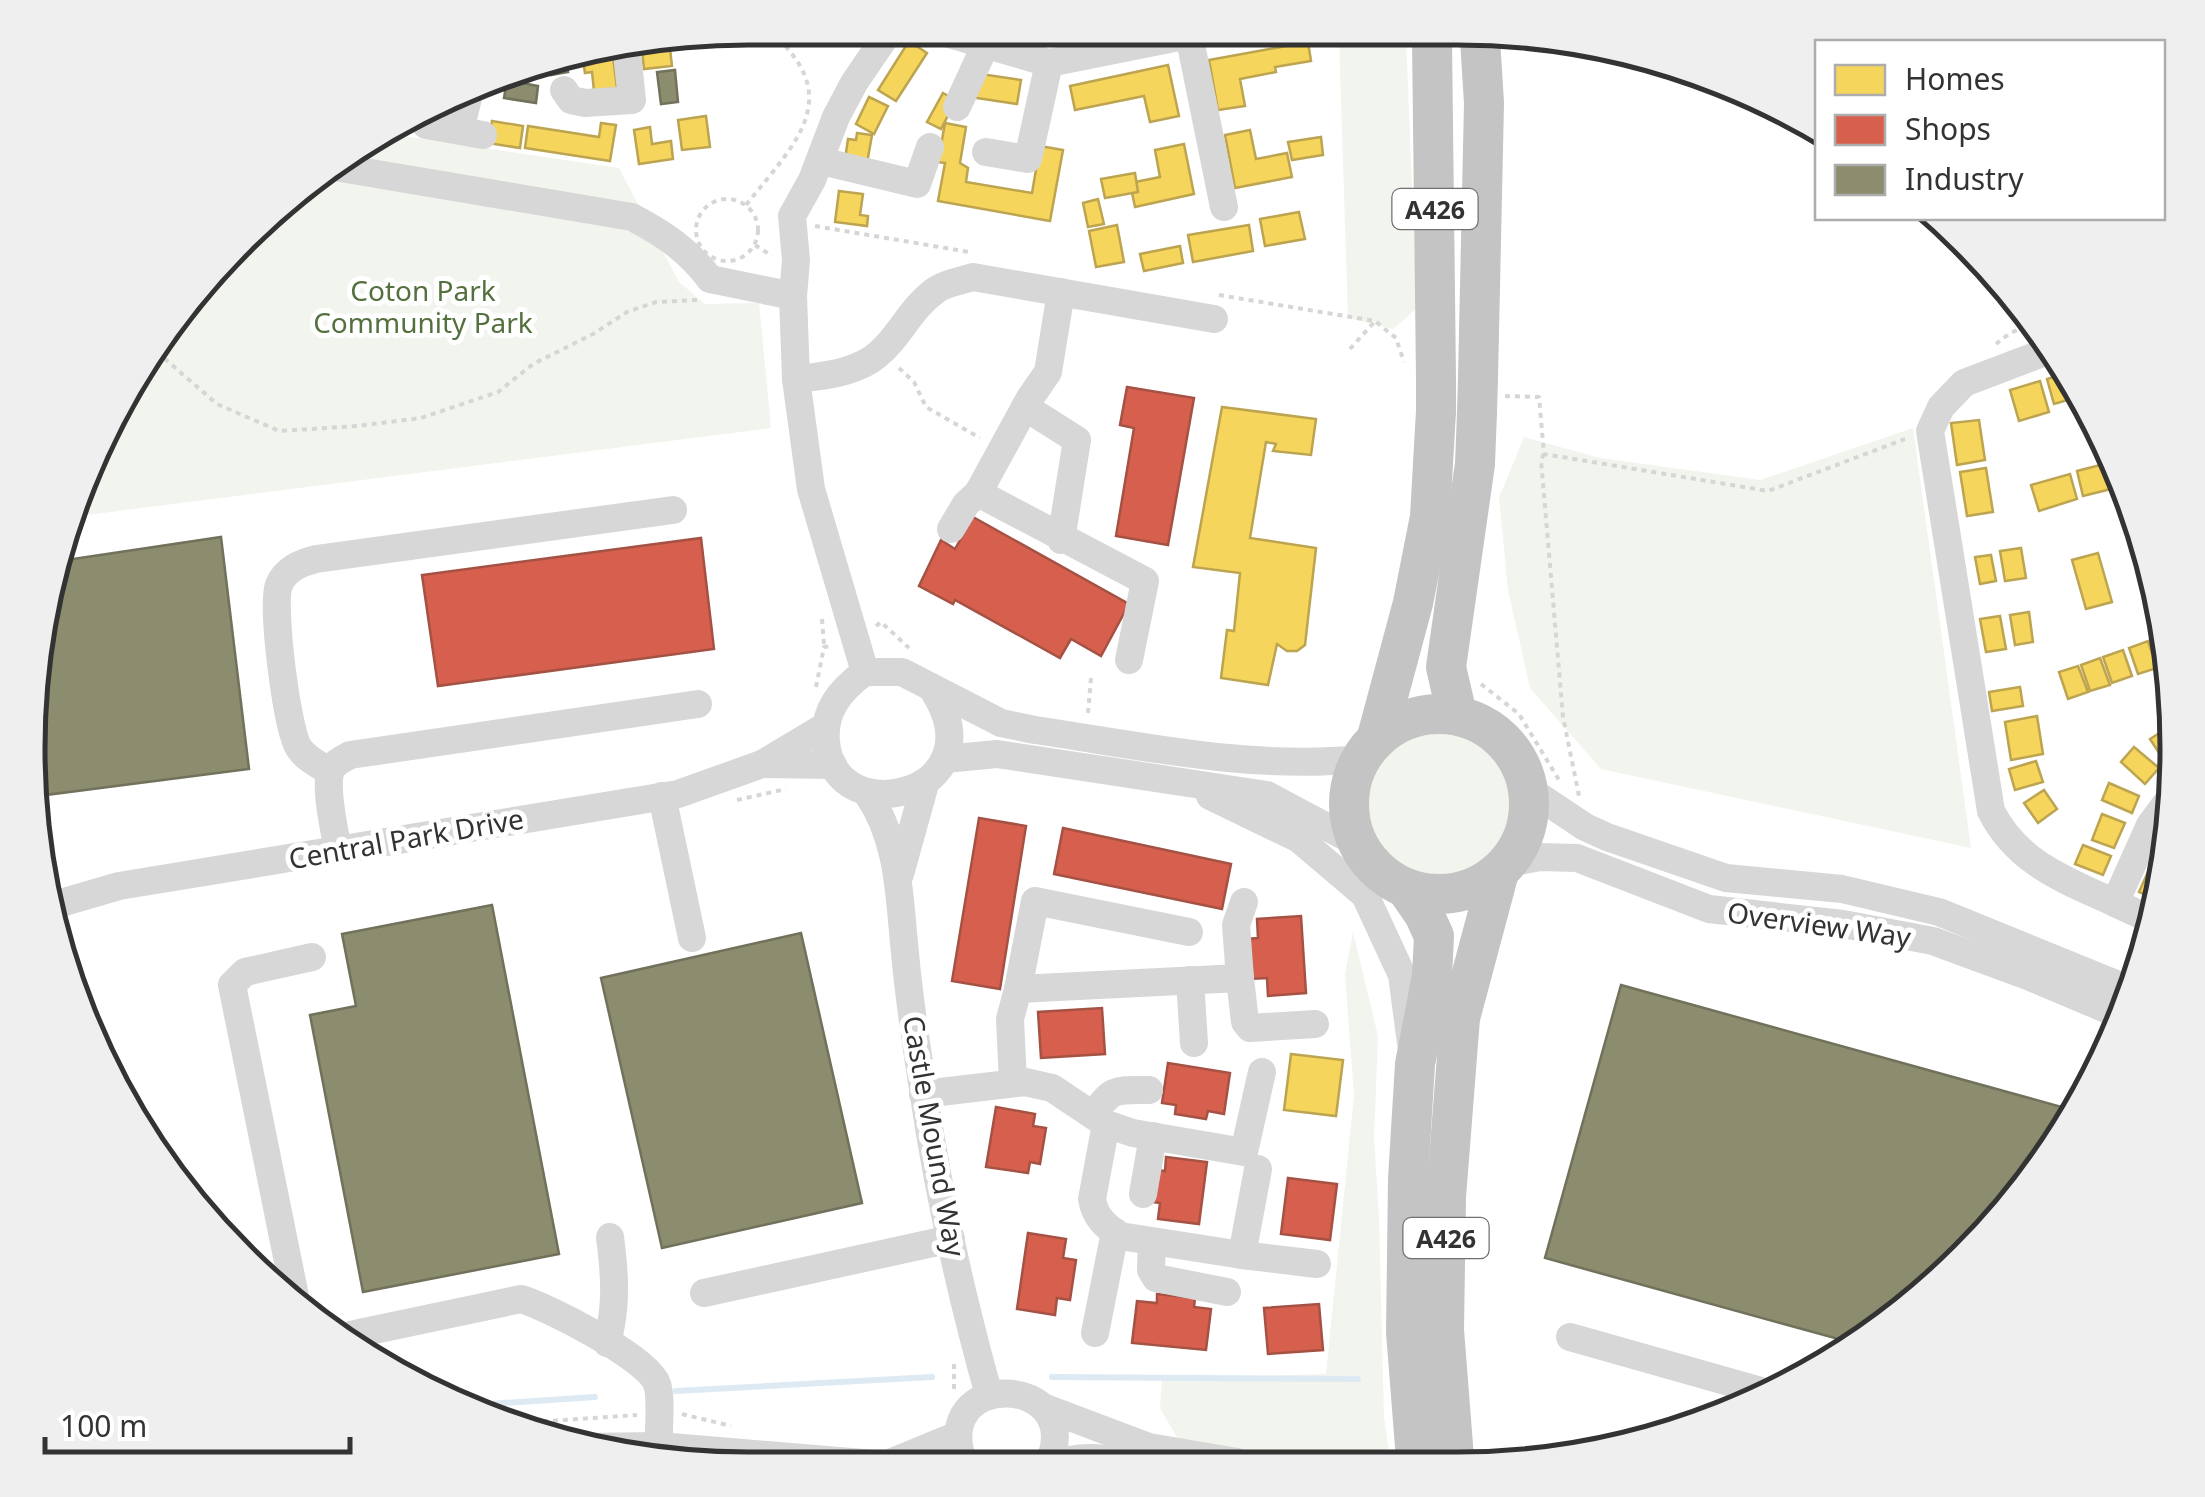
<svg xmlns="http://www.w3.org/2000/svg" width="2205" height="1497" font-family="'Noto Sans',sans-serif">
<rect width="100%" height="100%" fill="#fff"/>
<g fill="#f1f5ed">
<path d="M1339,37L1406,38L1417,308L1393,329L1348,318Z"/>
<path d="M383,133L619,168L679,282L705,304L759,303L771,428L71,517L83,472L206,274L348,149Z"/>
<path d="M1913,428L1971,848L1601,769L1530,688L1508,590L1499,498L1524,437L1600,458L1760,480Z"/>
<circle cx="1440" cy="803" r="74"/>
<path d="M1353,932L1378,1036L1374,1137L1379,1219L1384,1417L1390,1459L1268,1461L1182,1446L1160,1408L1162,1379L1326,1374L1354,1095L1345,974Z"/>
</g>
<g fill="#f6d55c" stroke="#bca450" stroke-width="2.5">
<path d="M1028,32L1074,33V35L1030,42Z"/>
<path d="M659,39L669,40L672,66L644,69L641,42Z"/>
<path d="M909,41L927,53L896,101L878,90Z"/>
<path d="M1308,42L1311,61L1275,67L1276,72L1240,79L1245,106L1218,110L1209,60Z"/>
<path d="M613,57L617,88L594,91L592,72L585,73L583,60Z"/>
<path d="M1168,65L1179,116L1150,122L1144,96L1075,110L1070,86Z"/>
<path d="M974,73L1021,80L1017,104L970,97Z"/>
<path d="M943,93L956,100L941,129L927,122Z"/>
<path d="M869,97L888,106L874,134L856,124Z"/>
<path d="M706,116L710,147L682,150L678,120Z"/>
<path d="M492,121L523,126L520,148L488,143Z"/>
<path d="M601,123L616,125L610,161L525,148L528,126L599,137Z"/>
<path d="M945,123L966,127L960,163L968,168L966,182L1032,193L1040,146L1063,150L1050,221L938,201L945,163L938,162Z"/>
<path d="M650,127L652,144L671,141L673,159L639,164L634,130Z"/>
<path d="M1250,130L1256,159L1287,153L1292,177L1235,188L1225,135Z"/>
<path d="M857,133L872,135L866,169L844,166L848,139L856,140Z"/>
<path d="M1321,137L1323,155L1292,160L1288,142Z"/>
<path d="M1184,144L1194,194L1135,207L1130,183L1160,177L1155,150Z"/>
<path d="M1135,173L1138,192L1105,198L1101,179Z"/>
<path d="M839,191L863,194L860,215L868,216L867,226L835,222Z"/>
<path d="M1098,199L1104,224L1088,227L1083,203Z"/>
<path d="M1299,212L1305,239L1265,246L1260,219Z"/>
<path d="M1117,225L1124,262L1096,267L1089,231Z"/>
<path d="M1249,225L1253,251L1193,262L1188,235Z"/>
<path d="M1180,246L1183,263L1144,271L1140,254Z"/>
<path d="M2069,372L2082,396L2054,404L2047,379Z"/>
<path d="M2040,381L2049,412L2019,421L2010,390Z"/>
<path d="M1222,407L1316,419L1311,455L1273,451L1276,444L1266,442L1250,538L1316,548L1305,645L1297,651H1287L1277,644L1268,685L1221,678L1227,630L1234,631L1240,573L1193,567Z"/>
<path d="M1979,420L1985,460L1957,465L1951,423Z"/>
<path d="M2104,464L2111,489L2083,496L2077,471Z"/>
<path d="M1986,468L1993,512L1967,516L1960,472Z"/>
<path d="M2070,474L2077,499L2039,511L2031,485Z"/>
<path d="M2021,548L2026,578L2005,581L2000,551Z"/>
<path d="M2098,553L2112,602L2086,609L2072,560Z"/>
<path d="M1991,555L1996,581L1980,584L1975,557Z"/>
<path d="M2029,612L2033,642L2015,645L2010,615Z"/>
<path d="M2000,616L2006,649L1986,652L1980,619Z"/>
<path d="M2148,641L2157,668L2138,674L2129,648Z"/>
<path d="M2123,650L2132,676L2112,683L2103,657Z"/>
<path d="M2100,658L2110,685L2090,691L2081,665Z"/>
<path d="M2078,666L2088,692L2068,699L2059,672Z"/>
<path d="M2020,687L2023,706L1992,711L1989,692Z"/>
<path d="M2037,716L2043,754L2011,760L2005,722Z"/>
<path d="M2175,723L2177,753L2165,762L2150,739Z"/>
<path d="M2134,747L2159,768L2145,784L2121,762Z"/>
<path d="M2036,761L2043,782L2015,790L2009,769Z"/>
<path d="M2109,783L2139,796L2132,813L2102,800Z"/>
<path d="M2044,790L2057,809L2038,823L2024,803Z"/>
<path d="M2102,814L2125,823L2114,848L2092,840Z"/>
<path d="M2083,845L2111,856L2103,875L2075,864Z"/>
<path d="M2148,872L2164,880L2160,902L2139,892Z"/>
<path d="M1291,1054L1343,1060L1336,1116L1284,1110Z"/>
</g>
<g fill="#d6604d" stroke="#a55245" stroke-width="2.5">
<path d="M1127,387L1194,398L1168,545L1116,536L1134,428L1120,425Z"/>
<path d="M973,517L1129,604L1101,656L1071,639L1060,658L955,600L953,604L919,586L941,540L955,549Z"/>
<path d="M701,538L714,649L438,686L422,575Z"/>
<path d="M979,818L1026,826L1000,989L952,981Z"/>
<path d="M1063,828L1231,864L1222,909L1054,874Z"/>
<path d="M1301,916L1306,993L1268,996L1267,978L1250,979L1247,939L1258,938L1257,919Z"/>
<path d="M1102,1008L1105,1054L1041,1058L1038,1012Z"/>
<path d="M1168,1063L1230,1073L1224,1114L1208,1111L1206,1119L1175,1114L1176,1105L1162,1103Z"/>
<path d="M996,1107L1035,1114L1033,1126L1046,1128L1040,1164L1030,1162L1028,1173L986,1167Z"/>
<path d="M1166,1157L1207,1162L1199,1224L1158,1219L1160,1203L1152,1202L1156,1170L1165,1171Z"/>
<path d="M1288,1178L1337,1184L1330,1240L1281,1234Z"/>
<path d="M1028,1233L1066,1239L1063,1258L1076,1260L1070,1300L1057,1298L1055,1315L1017,1309Z"/>
<path d="M1157,1294L1195,1298L1194,1307L1211,1309L1206,1350L1132,1343L1137,1301L1157,1303Z"/>
<path d="M1319,1304L1323,1350L1268,1354L1264,1308Z"/>
</g>
<g fill="#8c8c6e" stroke="#71715c" stroke-width="2.5">
<path d="M564,52L568,72L551,75L548,58Z"/>
<path d="M675,70L678,102L661,104L657,72Z"/>
<path d="M507,80L538,86L536,103L504,98Z"/>
<path d="M221,537L249,769L38,796L34,655L59,561Z"/>
<path d="M492,905L559,1254L363,1292L310,1015L356,1006L342,934Z"/>
<path d="M801,933L862,1203L662,1248L601,978Z"/>
<path d="M1621,985L2076,1111L2056,1150L1966,1259L1849,1342L1545,1258Z"/>
</g>
<g fill="none" stroke-linecap="round" stroke-linejoin="round">
<g stroke="#ddeaf3" stroke-width="6">
<path d="M1052,1377L1358,1379"/>
<path d="M676,1391L932,1377"/>
<path d="M457,1406L595,1397"/>
</g>
<g stroke="#d6d6d6" stroke-width="4" stroke-dasharray="5 5" stroke-linecap="butt">
<circle cx="727" cy="230" r="31"/>
<path d="M746,205C797,141 848,96 766,28"/>
<path d="M815,226L969,252"/>
<path d="M755,245L772,256"/>
<path d="M1219,295L1375,321L1396,338L1404,362"/>
<path d="M1996,344L2010,333L2036,323"/>
<path d="M1350,349L1375,321"/>
<path d="M157,352L217,404L279,431L357,426L421,418L498,392L533,364L593,334L627,312L656,302L697,300"/>
<path d="M899,368L914,382L926,407L980,438"/>
<path d="M1505,396L1539,397L1544,454L1768,491L1905,439"/>
<path d="M1544,454L1541,460L1563,717L1579,796"/>
<path d="M822,619L824,645"/>
<path d="M876,626L881,622L909,648"/>
<path d="M1481,684L1519,714L1559,780"/>
<path d="M816,687L824,647L833,646"/>
<path d="M1088,713L1091,678"/>
<path d="M737,800L786,789"/>
<path d="M954,1389V1364"/>
<path d="M682,1414L731,1426"/>
<path d="M503,1424L637,1415"/>
</g>
<g stroke="#d7d7d7" stroke-width="28">
<path d="M939,31L1049,63L1189,35"/>
<path d="M1189,35L1224,207"/>
<path d="M564,90L571,100L585,103L632,100L626,44"/>
<path d="M957,107L985,46"/>
<path d="M426,125L483,135"/>
<path d="M460,130L469,94"/>
<path d="M986,152L1028,159L1049,63"/>
<path d="M821,161L917,184L930,147"/>
<path d="M329,166L632,217C664,234 688,250 710,279L793,296"/>
<path d="M1061,292L1048,372L1030,398L978,493L1145,581L1129,660"/>
<path d="M2056,348L1964,383L1941,407L1930,431L1991,811C2017,863 2065,880 2115,903L2150,825L2173,794"/>
<path d="M796,379C822,376 849,374 872,359C898,341 909,309 936,290C946,283 961,281 973,277L1214,319"/>
<path d="M1025,407L1077,440L1061,540"/>
<path d="M951,529L966,504L978,493"/>
<path d="M865,672L811,489L796,379L793,296L796,260L792,216L812,180L836,117L854,83L890,30"/>
<path d="M933,690C1001,794 835,835 826,742C823,711 840,690 865,672H902L1001,723L1035,730C1144,746 1250,770 1360,759"/>
<path d="M945,759L997,754L1267,795L1357,843"/>
<path d="M762,764L833,765"/>
<path d="M330,772C320,765 306,759 299,748C287,731 271,604 279,585C285,569 301,563 316,559L673,510"/>
<path d="M1528,789L1585,827L1607,837L1726,878L1842,889L1939,912L2133,991"/>
<path d="M867,793C900,841 899,897 905,953C909,999 916,1044 923,1089C938,1192 961,1295 989,1395"/>
<path d="M662,796L692,938"/>
<path d="M1210,796L1299,839L1365,895L1402,975L1411,1043"/>
<path d="M338,851C335,831 324,788 331,770C335,762 343,759 350,755L698,704"/>
<path d="M1508,863L1540,857L1577,858L1709,909L1843,924L1933,941L2028,976L2125,1017"/>
<path d="M900,874L925,784"/>
<path d="M2115,903L2154,921"/>
<path d="M47,907L119,886L678,794L762,764L824,727"/>
<path d="M1240,978L1236,925L1244,902"/>
<path d="M1190,980L1194,1043"/>
<path d="M1018,989L1035,901L1189,932"/>
<path d="M1013,1083L1010,1019L1018,989L1240,978L1245,1022L1250,1028L1315,1024"/>
<path d="M923,1094L1025,1082L1052,1088L1106,1124L1133,1133L1244,1152L1262,1072"/>
<path d="M1094,1115C1111,1087 1117,1090 1149,1090"/>
<path d="M1106,1124L1092,1199C1095,1217 1105,1226 1120,1236L1242,1255L1258,1169"/>
<path d="M1143,1194L1153,1136"/>
<path d="M1152,1243L1151,1270L1156,1278L1227,1292"/>
<path d="M1242,1255L1317,1264"/>
<path d="M704,1293L951,1239"/>
<path d="M297,1306L232,985L245,972L312,957"/>
<path d="M1095,1333L1115,1232"/>
<path d="M1570,1337L1775,1395"/>
<path d="M336,1338L521,1299C548,1307 648,1358 657,1384C662,1397 658,1431 659,1446"/>
<path d="M607,1343C617,1306 615,1276 610,1237"/>
<path d="M1043,1407L1149,1447L1237,1462"/>
<path d="M580,1447L659,1446L911,1467"/>
<path d="M890,1463L958,1435"/>
<path d="M1053,1465C1078,1455 1101,1457 1126,1463"/>
<path d="M965,1466C924,1367 1090,1372 1048,1465"/>
</g>
<g stroke="#c4c4c4" stroke-width="40">
<path d="M1432,39L1436,379"/>
<path d="M1478,378L1484,103L1480,39"/>
<circle cx="1439" cy="804" r="90"/>
<path d="M1457,715L1446,667L1475,464L1477,412"/>
<path d="M1377,737L1413,603L1430,517L1436,411"/>
<path d="M1406,888L1424,914L1434,936L1432,976L1415,1064L1408,1179L1406,1332L1416,1459"/>
<path d="M1454,1458L1444,1330L1446,1197L1460,1018L1499,872"/>
</g>
<g stroke="#c4c4c4" stroke-width="40">
<path d="M1436,411V379"/>
<path d="M1477,412L1478,378"/>
</g>
</g>
<g text-anchor="middle" dominant-baseline="central" stroke-width="10" stroke-linejoin="round" paint-order="stroke">
<g fill="#fff" stroke="#707070" stroke-width="2.5">
<rect x="1392.5" y="189" width="85" height="40" rx="8"/>
<rect x="1403.5" y="1218" width="85" height="40" rx="8"/>
</g>
<g font-size="25" font-weight="bold" fill="#333">
<text x="1435" y="209">A426</text>
<text x="1446" y="1238">A426</text>
</g>
<g font-size="28" fill="#54703f" stroke="#fff">
<text x="423" y="290">Coton Park<tspan x="423" dy="32">Community Park</tspan></text>
</g>
<g font-size="28" fill="#333" stroke="#fff">
<text transform="translate(406 838) rotate(-10)">Central Park Drive</text>
<text transform="translate(1819 924) rotate(8)">Overview Way</text>
<text transform="translate(935 1136) rotate(80)">Castle Mound Way</text>
</g>
</g>
<path d="M0 0H2205V1497H0ZM748 45H1457A703 703 0 0 1 2160 748V749A703 703 0 0 1 1457 1452H748A703 703 0 0 1 45 749V748A703 703 0 0 1 748 45Z" fill="#efefef" fill-rule="evenodd"/>
<path fill="none" stroke="#333" stroke-width="5" d="M748 45H1457A703 703 0 0 1 2160 748V749A703 703 0 0 1 1457 1452H748A703 703 0 0 1 45 749V748A703 703 0 0 1 748 45Z"/>
<rect x="1815" y="40" width="350" height="180" fill="#ffffff" stroke="#adadad" stroke-width="2.5"/>
<rect x="1835" y="65" width="50" height="30" fill="#f6d55c" stroke="#adadad" stroke-width="2.5"/>
<text x="1905" y="90" font-size="30" fill="#333333">Homes</text>
<rect x="1835" y="115" width="50" height="30" fill="#d6604d" stroke="#adadad" stroke-width="2.5"/>
<text x="1905" y="140" font-size="30" fill="#333333">Shops</text>
<rect x="1835" y="165" width="50" height="30" fill="#8c8c6e" stroke="#adadad" stroke-width="2.5"/>
<text x="1905" y="190" font-size="30" fill="#333333">Industry</text>
<path d="M45 1437v15h305v-15" fill="none" stroke="#333333" stroke-width="5"/>
<text x="60" y="1437" font-size="30" fill="#333333" stroke="#ffffff" stroke-width="8" paint-order="stroke">100 m</text>
</svg>
